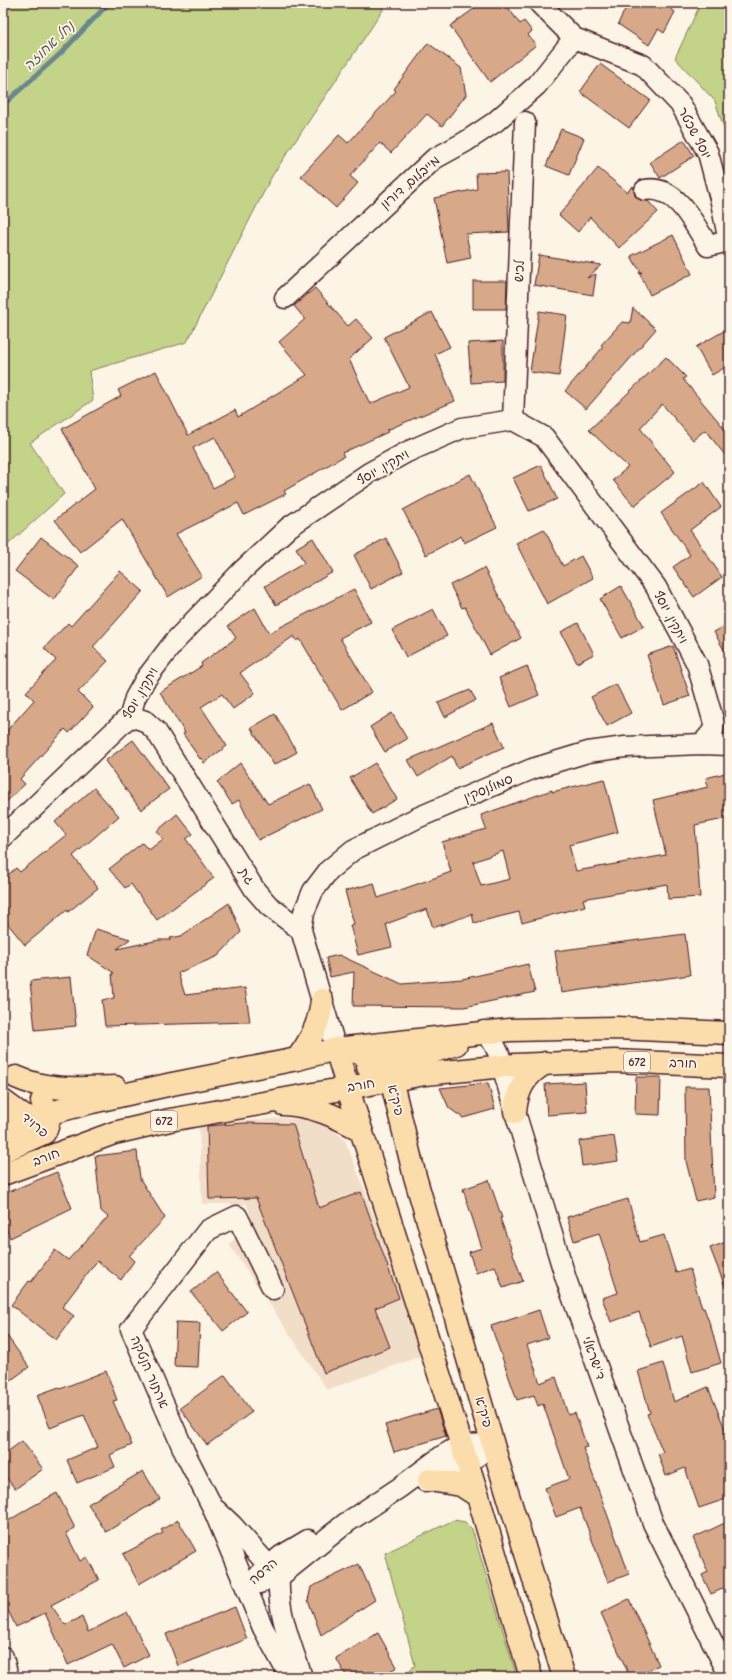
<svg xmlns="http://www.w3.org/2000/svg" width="732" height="1680" font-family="'Comic Neue','Playpen Sans Hebrew',sans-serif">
<rect width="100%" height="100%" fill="#fcf5e5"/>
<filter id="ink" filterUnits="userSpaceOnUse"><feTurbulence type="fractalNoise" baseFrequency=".025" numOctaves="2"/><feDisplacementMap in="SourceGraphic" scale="8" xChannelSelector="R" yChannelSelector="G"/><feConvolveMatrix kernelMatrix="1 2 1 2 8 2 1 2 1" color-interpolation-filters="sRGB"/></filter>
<g filter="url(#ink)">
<path fill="#f1dec9" d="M281,1118L309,1119L329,1126L345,1140L364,1188L424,1355L327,1390L229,1244L252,1224L247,1204H202L199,1125Z"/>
<g fill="#c3d489" stroke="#867a5a">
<path d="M3,3H382L383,10L272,176L187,342L89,371L93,400L30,443L64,494L3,549Z"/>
<path d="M696,3H729V143L715,101L675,58L699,7Z"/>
<path d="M454,1520L465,1522L472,1529L517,1677H405L415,1665L385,1553Z"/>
</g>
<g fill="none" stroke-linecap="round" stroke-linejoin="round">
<path stroke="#678790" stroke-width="5" d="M3,105L60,54L109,3"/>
</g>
<g fill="#d7a988" stroke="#4a1f2b" fill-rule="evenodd">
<path d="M482,3H505L520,24L524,21L532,31L528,35L536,45L490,82L450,26Z"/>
<path d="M628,3H664L675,12L664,33L658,29L649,45L618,24Z"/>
<path d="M428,43L461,68L466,95L442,126L427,114L391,153L380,143L350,176L358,183L336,208L301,176L339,135L348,143L396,91L394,89Z"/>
<path d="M600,64L650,100L629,128L580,92Z"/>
<path d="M561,129L584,138L569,175L546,166Z"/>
<path d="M684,140L694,156L660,178L650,162Z"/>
<path d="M598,168L627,192L633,186L635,196L640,200L648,201L658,212L619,248L590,217L578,232L559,215Z"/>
<path d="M507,172L509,232L466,234L471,258L447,263L434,198L477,189L476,173Z"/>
<path d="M673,235L692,274L650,295L639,272L642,273L636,265L631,256Z"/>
<path d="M539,255L601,265L587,278L596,274L593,295L534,285Z"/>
<path d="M473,281H507L506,309H473Z"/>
<path d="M315,288L348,326L356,319L373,338L349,359L370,404L409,387L384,337L432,312L450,347L435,354L455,401L387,430L388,432L342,453L344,456L284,491L286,494L244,515L238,503L176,534L202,576L168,597L122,519L80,552L55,520L95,489L62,429L121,396L118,390L156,371L188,435L235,410L238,417L307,375L279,342L305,319L294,306ZM215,437L235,477L213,488L193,448Z"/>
<path d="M633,308L656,329L586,409L565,391L603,347L601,345L622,322L630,323Z"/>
<path d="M539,311L567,315L559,376L530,372Z"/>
<path d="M729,328V365L712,375L696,347Z"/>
<path d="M503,341V381L471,383L468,343Z"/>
<path d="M666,357L686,377L683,379L729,434V460L705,430L693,440L662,404L640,428L675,472L634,506L613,480L628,467L589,430Z"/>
<path d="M541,465L557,499L529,511L513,478Z"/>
<path d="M470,474L497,527L464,543L461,536L426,555L403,510Z"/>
<path d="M704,482L721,507L690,530L722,577L694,597L673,567L690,555L661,513Z"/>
<path d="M544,529L563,566L581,556L593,578L547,604L516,543Z"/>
<path d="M41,537L79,566L54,600L15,571Z"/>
<path d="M313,538L333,572L276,605L265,586L304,563L296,548Z"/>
<path d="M386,538L403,572L371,589L354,555Z"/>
<path d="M484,568L521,638L490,655L465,607L462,608L450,585Z"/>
<path d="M120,571L143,591L93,647L108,661L78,692L93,707L69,733L65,729L20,779L25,784L3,805V735L34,700L26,692L56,660L44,648L68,623L71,626Z"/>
<path d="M621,586L644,626L622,638L600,599Z"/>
<path d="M354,589L371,622L340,638L372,692L342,710L300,639L297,641L294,636L240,673L255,693L233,709L222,694L201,707L227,746L204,763L201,758L200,759L183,734L185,733L160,692L202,666L201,663L236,638L228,626L255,608L269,633Z"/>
<path d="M433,609L447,636L406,657L392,630Z"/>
<path d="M578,623L594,654L577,663L561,632Z"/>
<path d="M729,624V659L714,632Z"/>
<path d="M673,646L690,696L664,705L647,655Z"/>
<path d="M527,666L539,695L511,707L499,678Z"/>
<path d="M616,684L631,713L607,726L591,697Z"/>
<path d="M470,690L476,700L445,717L438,703Z"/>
<path d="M392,713L407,739L385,752L370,727Z"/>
<path d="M275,714L297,752L274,765L251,728Z"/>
<path d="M493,723L504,747L457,768L452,756L418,777L408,760Z"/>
<path d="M133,740L169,789L141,810L105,761Z"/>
<path d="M240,763L268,804L310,784L322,809L258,840L239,800L232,804L217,782Z"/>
<path d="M375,763L397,799L372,814L350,778Z"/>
<path d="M729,772V818L695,825L700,897L668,899L667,884L583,899L585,906L522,923L519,912L474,923L472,914L433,928L427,909L386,924L392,947L358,955L350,925L354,924L345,891L374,883L378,898L451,872L442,842L486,829L481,815L552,790V792L604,779L618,832L569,845L576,871L666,855L653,800L708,787L706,778ZM503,851L510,879L481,886L473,862Z"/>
<path d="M94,788L119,816L73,856L98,888L68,912L67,910L25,945L3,918V879L16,868L20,872L66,835L55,822Z"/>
<path d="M177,814L193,834L186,839L214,878L157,920L131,884L125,888L109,869L142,843L149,850L163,839L157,831Z"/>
<path d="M229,903L241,932L218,956L178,973L185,995L245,988L250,1022L105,1026L102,1000L114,998L112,973H114L87,955L96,929L130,939L117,949L159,940H171L170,938L181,936Z"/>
<path d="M685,934L690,975L561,993L555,951Z"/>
<path d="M339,955L402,984L462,979L528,964L535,992L464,1007L353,1006L354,972L330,977L326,958Z"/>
<path d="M71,977L76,1026L35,1030L30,981Z"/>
<path d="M636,1077H661L660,1115L635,1114Z"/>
<path d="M585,1082L587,1112L547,1115L545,1084Z"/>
<path d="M488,1083L495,1109L463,1118L449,1108L440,1088Z"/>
<path d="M685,1087H709L714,1197L696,1201L686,1161Z"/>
<path d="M244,1123L293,1124L319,1208L361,1192L399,1298L375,1308L390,1347L324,1373L256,1198L209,1199L207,1126Z"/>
<path d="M614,1136L618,1161L582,1166L579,1141Z"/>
<path d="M137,1151L140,1179L165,1218L129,1256L134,1261L121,1280L97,1261L62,1307L74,1316L56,1340L11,1305L29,1281L31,1282L55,1250L68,1260L108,1217L101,1211L95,1156Z"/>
<path d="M57,1172L72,1208L10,1238L3,1221V1194Z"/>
<path d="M489,1180L502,1218H500L523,1281L503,1288L495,1266L476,1273L469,1252L482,1248L463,1189Z"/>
<path d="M628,1199L640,1242L664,1235L676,1273L690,1269L702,1308H704L711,1327L721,1363L692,1372L682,1336L651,1347L639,1312L611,1322L602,1298L618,1293L599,1233L574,1241L567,1217Z"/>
<path d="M729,1241V1294H728L710,1248Z"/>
<path d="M216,1272L247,1312L223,1331L191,1292Z"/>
<path d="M539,1310L548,1338L527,1345L540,1383L556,1377L568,1415L575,1413L587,1447L583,1448L629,1574L608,1582L580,1508L556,1517L545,1488L569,1479L543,1404L538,1406L534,1395L517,1400L491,1326Z"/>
<path d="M176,1322L200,1323L198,1367L174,1366Z"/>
<path d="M3,1330L29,1367L3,1386Z"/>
<path d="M663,1363L674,1402L708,1387L729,1439V1498L699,1508L685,1468L666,1476L658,1454L663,1452L647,1414L650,1413L638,1371Z"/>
<path d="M106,1371L117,1400L113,1401L132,1445L110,1455L115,1467L77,1483L67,1460L98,1447L84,1415L50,1428L37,1395L59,1387L60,1389Z"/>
<path d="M225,1375L252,1412L207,1445L180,1408Z"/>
<path d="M437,1409L446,1436L394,1452L385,1425Z"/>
<path d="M22,1441L43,1469L15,1489L3,1473V1455Z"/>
<path d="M143,1471L160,1499L106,1532L88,1504Z"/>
<path d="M57,1493L75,1528L66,1533L80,1561L87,1557L99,1580L51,1605L65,1625L82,1617L88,1632L127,1612L149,1655L124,1668L112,1644L68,1665L45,1613L16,1627L3,1600V1524L31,1507Z"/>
<path d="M178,1520L196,1551L139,1584L123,1554L163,1533L161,1530Z"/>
<path d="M729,1521V1586L711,1594L702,1575L708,1572L693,1538Z"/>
<path d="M359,1564L375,1600L321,1635L308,1600L311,1587Z"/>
<path d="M629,1599L659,1665L633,1677H630L601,1613Z"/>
<path d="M235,1607L247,1639L178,1666L166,1634Z"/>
<path d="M378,1633L397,1667L380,1677H347L336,1658Z"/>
</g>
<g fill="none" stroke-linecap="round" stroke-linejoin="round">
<g stroke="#4a1f2b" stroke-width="23">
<g id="minor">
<path d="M539,3L574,38L643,65L681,105L708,153L721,202L729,242"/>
<path d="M645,190C676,184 694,224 708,246L729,241"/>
<path d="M285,298L434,159L465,142L495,122L537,85L574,38"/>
<path d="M513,420L525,122"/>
<path d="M130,716L145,721L156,731L255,890L269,906L301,930L336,1049"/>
<path d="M3,837L130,716L135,698L145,680L174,642L243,570L289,527L369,473L407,452L462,428L513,420L544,437L656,587L697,664L714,723L713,731L702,744"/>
<path d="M301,930L304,912L313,891L329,870L353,850L417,818L532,769L588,752L625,747L702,744L729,745"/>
<path d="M484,1031L494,1044L499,1054L515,1112L566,1279L653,1523L729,1675"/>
<path d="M273,1289L237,1216L208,1230L131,1329L185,1453L212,1506L263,1628L290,1677"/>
<path d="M425,1481C446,1475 464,1467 480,1454"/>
<path d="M216,1510L232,1525L279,1577C277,1612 291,1644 302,1677"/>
<path d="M259,1575L281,1556L308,1540"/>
<path d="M246,1587L279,1577L346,1523L399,1488L442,1456L461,1445L493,1444"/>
<path d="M3,1657L8,1677"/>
</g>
</g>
<g stroke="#4a1f2b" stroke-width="25">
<g id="major">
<path d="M336,1049L354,1108L478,1496L531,1677"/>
<path d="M348,1050L363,1054L378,1062L391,1079L414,1173L500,1469L564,1677"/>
<path d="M297,1059C311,1041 320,1023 322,1000"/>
<path d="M368,1067L378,1062L426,1054L456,1044"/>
<path d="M16,1077C49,1092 79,1088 115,1087"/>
<path d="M3,1101L37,1126"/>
<path d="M283,1104C312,1105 336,1116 361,1130"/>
<path d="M515,1112C517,1090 525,1074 546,1063"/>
<path d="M3,1127L28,1119L92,1102L172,1084L297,1059L336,1049L509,1030L616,1028L729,1033"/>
<path d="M3,1151L44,1133C51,1122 49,1111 42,1101"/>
<path d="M3,1174L114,1133L170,1120L425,1074L515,1065L615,1061L729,1066"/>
<path d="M429,1480L461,1485L478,1496"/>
</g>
</g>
<use href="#minor" stroke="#fcf5e5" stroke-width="20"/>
<use href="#major" stroke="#fbddab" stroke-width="22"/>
</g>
</g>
<g text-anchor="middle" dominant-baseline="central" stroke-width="3.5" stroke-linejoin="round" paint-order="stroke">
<g fill="#fcf5e5" stroke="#7f5f63" stroke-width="1">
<rect x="624" y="1052" width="26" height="20" rx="3"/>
<rect x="151" y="1111" width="26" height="20" rx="3"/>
</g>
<g font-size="12" font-weight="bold" fill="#4a1f2b">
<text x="637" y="1062">672</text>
<text x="164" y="1121">672</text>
</g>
<g font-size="13" fill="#4a1f2b" stroke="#fcf5e5">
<text transform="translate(695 133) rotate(62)">יוסף שכטר</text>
<text transform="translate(410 182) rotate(-41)">מייבלום, דורון</text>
<text transform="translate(519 271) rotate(-88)">לכיש</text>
<text transform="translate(383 467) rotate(-30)">ויתקין, יוסף</text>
<text transform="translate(671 617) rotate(62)">ויתקין, יוסף</text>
<text transform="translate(140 693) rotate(-60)">ויתקין, יוסף</text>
<text transform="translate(488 788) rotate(-23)">סמולנסקין</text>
<text transform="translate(247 876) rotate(58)">גת</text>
<text transform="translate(683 1063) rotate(2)">חורב</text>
<text transform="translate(361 1085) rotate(-10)">חורב</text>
<text transform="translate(396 1100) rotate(76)">פיק"א</text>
<text transform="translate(35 1125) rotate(40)">פרויד</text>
<text transform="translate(46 1157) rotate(-21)">חורב</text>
<text transform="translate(594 1358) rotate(70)">ד'ישראלי</text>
<text transform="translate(150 1372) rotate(67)">ארתור הנטקה</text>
<text transform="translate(484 1412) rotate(74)">פיק"א</text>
<text transform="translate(263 1571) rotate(-41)">הדסה</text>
</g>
<g font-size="14" font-style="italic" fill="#59535d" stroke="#fcf5e5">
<text transform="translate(49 46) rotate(-44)">נחל אחוזה</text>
</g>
</g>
<rect width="732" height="1680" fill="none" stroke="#fcf5e5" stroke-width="16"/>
<rect x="8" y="8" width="716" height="1664" fill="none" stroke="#4a1f2b" stroke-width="1.5" filter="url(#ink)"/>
</svg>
